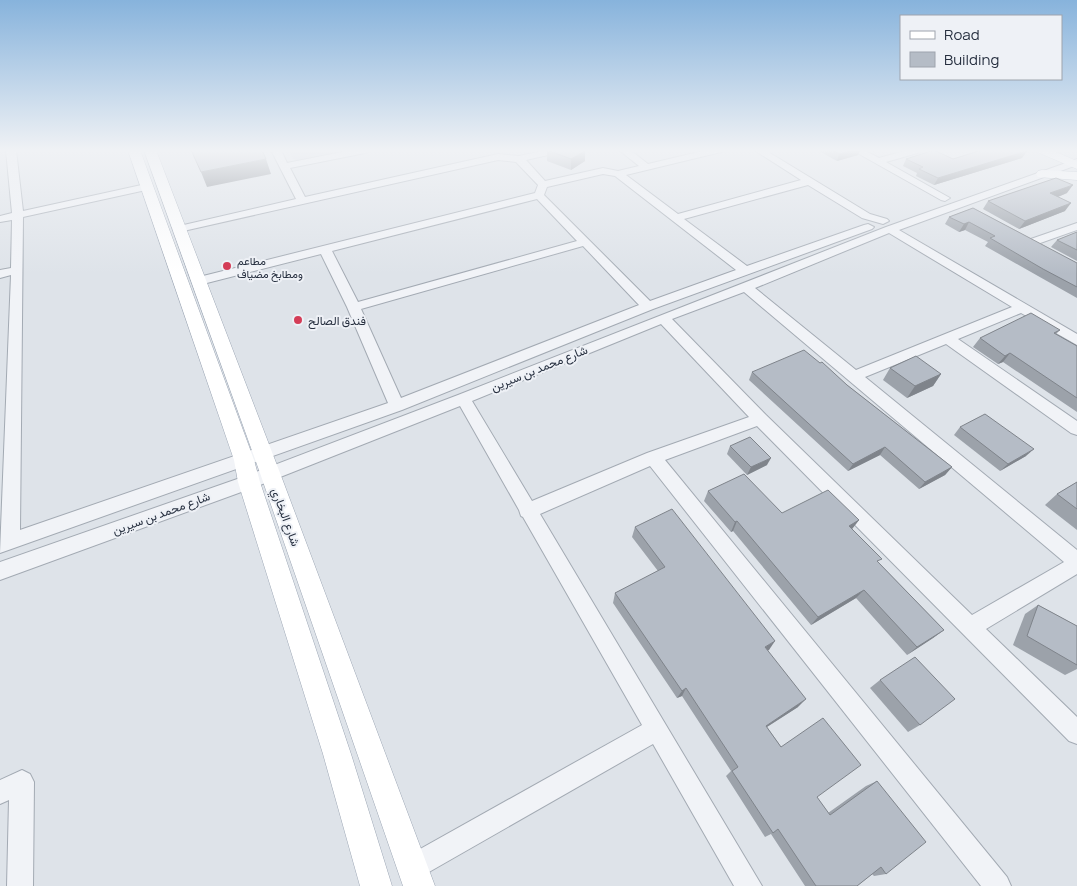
<svg xmlns="http://www.w3.org/2000/svg" width="1077" height="886" font-family="Manrope,Vazirmatn,sans-serif">
<rect width="100%" height="100%" fill="#dee3e9"/>
<path fill="#ccd2db" d="M289,150H345L297,160L293,159Z"/>
<g fill="none" stroke-linecap="round" stroke-linejoin="round">
<g stroke="#a3aab3" stroke-width="2">
<g id="minor">
<path d="M6,150H16L23,211L146,184L151,187L146,190L23,217L20,530L388,403L347,307L321,254L199,285L193,281L195,278L535,193L538,185L516,162L498,160L179,232L175,231L173,229L175,227L296,199L271,150H281L287,163L352,150H370L365,153L290,168L305,197L498,154L519,156L547,150H563L561,152L526,160L545,181L603,168L618,171L639,166L619,150H630L648,164L707,150H723L721,152L626,175L678,214L801,180L754,150H765L870,214L887,219L889,221L883,224L862,218L808,185L684,219L747,266L864,225L868,224L874,227L872,229L653,309L402,410L0,553L11,275L0,278V270L11,268L12,220L0,222V216L12,213ZM603,174L615,176L736,270L650,301L544,195L547,187ZM537,199L577,241L358,302L332,251ZM583,246L639,305L401,398L361,309Z"/>
<path d="M852,150H864L879,158L908,150H923L921,152L886,162L950,198L945,201L941,200Z"/>
<path d="M1077,159V165L899,230L1077,334V345L1021,313L958,339L1077,421V435L1071,433L946,344L865,377L1077,550V574L986,629L1077,717V744L1069,741L757,426L665,460L1007,877L1011,886H981L650,466L540,514L762,886H734L653,744L422,876L413,880L404,876L400,867L404,858L642,725L523,517L521,516L519,510L460,406L255,487L0,580V562L243,477L458,395L886,227ZM889,233L1012,307L856,370L755,288ZM744,292L1064,562L972,615L766,415L672,319ZM661,324L749,417L647,453L532,501L472,401Z"/>
<path d="M1077,223V230L1029,247L1023,243L1025,241Z"/>
<path d="M22,770L30,774L34,782L33,886H7L9,800L0,804V780Z"/>
</g>
</g>
<g stroke="#9da7b5" stroke-width="1">
<g id="major">
<path d="M128,150H140L254,460L260,482L351,754L392,886H360L323,754L238,482L234,460Z"/>
<path d="M144,150H156L280,473L435,886H403L260,473Z"/>
<path d="M1035,150H1051L1077,161V169L1037,152Z"/>
<path d="M1042,170L1077,172V180L1038,177L1036,174L1038,171Z"/>
</g>
</g>
<use href="#minor" fill="#f1f3f7" fill-rule="evenodd"/>
<use href="#major" fill="#fff" fill-rule="evenodd"/>
</g>
<g fill="#9ca2aa">
<path d="M547,150L585,161L571,170L547,161Z"/>
<path d="M817,150H860L858,155L837,161Z"/>
<path d="M979,150H1024L1027,151L1022,158L934,185L916,176L917,173L903,166L906,159H953L980,150Z"/>
<path d="M1067,193L1058,197L1065,211L1019,229L983,209L988,201Z"/>
<path d="M973,208L1077,263V298L1038,276L985,246L988,242L965,230L959,232L945,224L949,217Z"/>
<path d="M1077,232V261L1051,247L1057,240Z"/>
<path d="M1060,330L1056,334L1077,346V412L1003,362L998,364L973,347L980,338Z"/>
<path d="M890,368L941,374L933,386L907,398L883,380Z"/>
<path d="M752,372L847,385L952,467L945,475L919,489L880,455L848,471L749,380Z"/>
<path d="M960,427L1026,456L1000,471L954,435Z"/>
<path d="M730,446L767,465L747,475L727,454Z"/>
<path d="M1077,482V530L1045,505L1057,494Z"/>
<path d="M708,491L782,513L859,520L852,529L879,563L944,630L933,638L907,655L856,598L811,625L733,531L731,532L704,501Z"/>
<path d="M635,527L769,650H767L798,707L767,727L828,813L866,786L877,781L886,874L874,876L872,874L857,886H805L771,834L765,837L726,776L731,771L682,696L677,698L613,603L615,593L658,571L632,537Z"/>
<path d="M1038,605L1077,626V669L1065,675L1013,645L1025,614Z"/>
<path d="M880,680L920,725L908,732L870,688Z"/>
</g>
<g fill="#7f848b">
<path d="M856,150H860L858,155L837,161L839,154Z"/>
<path d="M873,150H880L872,152Z"/>
<path d="M585,151V161L571,170V159Z"/>
<path d="M1027,151L1022,158L934,185L938,178Z"/>
<path d="M266,159L271,174L207,187L201,172Z"/>
<path d="M1073,185L1067,193L1045,202L1050,193Z"/>
<path d="M1071,203L1065,211L1019,229L1025,221Z"/>
<path d="M969,222L965,230L959,232L964,224Z"/>
<path d="M1010,353L1003,362L998,364L1005,356Z"/>
<path d="M941,374L933,386L907,398L915,386Z"/>
<path d="M885,447L880,455L848,471L853,464Z"/>
<path d="M1034,449L1026,456L1000,471L1008,464Z"/>
<path d="M771,458L767,465L747,475L751,467Z"/>
<path d="M952,467L945,475L919,489L925,482Z"/>
<path d="M859,520L852,529L849,526Z"/>
<path d="M737,521L733,531L731,532L735,522Z"/>
<path d="M864,590L856,598L811,625L818,617Z"/>
<path d="M944,630L933,638L907,655L917,647Z"/>
<path d="M775,641L769,650L758,656L765,647Z"/>
<path d="M686,688L682,696L677,698L682,691Z"/>
<path d="M806,699L798,707L759,732L766,726Z"/>
</g>
<g fill="#b5bcc6" stroke="#7f848b">
<path d="M191,150H262L266,159L201,172Z"/>
<path d="M547,150H583L585,151L571,159Z"/>
<path d="M832,150H856L839,154Z"/>
<path d="M934,150L953,159L982,150H1024L1027,151L938,178L919,169L923,167L906,159Z"/>
<path d="M1056,178L1073,185L1050,193L1071,203L1025,221L988,201Z"/>
<path d="M973,208L1077,263V287L1043,269L990,238L995,236L969,222L964,224L949,217Z"/>
<path d="M1077,232V250L1057,240Z"/>
<path d="M1031,313L1060,330L1054,333L1077,346V398L1010,353L1005,356L980,338Z"/>
<path d="M804,350L820,363L822,362L847,385L952,467L925,482L885,447L853,464L752,372Z"/>
<path d="M916,356L941,374L915,386L890,368Z"/>
<path d="M985,414L1034,449L1008,464L960,427Z"/>
<path d="M750,437L771,458L751,467L730,446Z"/>
<path d="M744,474L782,513L828,490L859,520L849,526L882,559L877,561L944,630L917,647L864,590L818,617L737,521L735,522L708,491Z"/>
<path d="M1077,482V509L1057,494Z"/>
<path d="M672,509L775,641L765,647L806,699L766,726L781,747L823,718L861,765L817,797L830,815L877,781L926,842L886,874L881,867L857,886H816L778,829L773,833L732,771L738,767L686,688L682,691L615,593L665,567L635,527Z"/>
<path d="M1038,605L1077,626V665L1027,636Z"/>
<path d="M915,657L955,699L920,725L880,680Z"/>
</g>
<linearGradient id="sky" x2="0" y2="1"><stop stop-color="#87b3dc"/><stop offset="0.55" stop-color="#f0f2f5"/><stop offset="1" stop-color="#f0f2f5" stop-opacity="0"/></linearGradient>
<rect width="1077" height="274" fill="url(#sky)"/>
<g fill="#d43d57" stroke="#eef1f6" stroke-width="2">
<circle cx="227" cy="266" r="5"/>
<circle cx="298" cy="320" r="5"/>
</g>
<g text-anchor="middle" dominant-baseline="central" stroke-width="4" stroke-linejoin="round" paint-order="stroke">
<g font-size="11" fill="#273040" stroke="#eef1f6" text-anchor="start">
<text x="237" y="260">مطاعم<tspan x="237" dy="13">ومطابخ مضياف</tspan></text>
</g>
<g font-size="12" fill="#273040" stroke="#eef1f6" text-anchor="start">
<text x="308" y="320">فندق الصالح</text>
</g>
<g font-size="12" fill="#273040" stroke="#eef1f6">
<text transform="translate(539 368) rotate(-22)">شارع محمد بن سيرين</text>
<text transform="translate(161 513) rotate(-20)">شارع محمد بن سيرين</text>
<text transform="translate(286 517) rotate(70)">شارع البخاري</text>
</g>
</g>
<rect x="900" y="15" width="162" height="65" fill="#eef1f6" stroke="#9ea4ad"/>
<rect x="910" y="31" width="25" height="8" fill="#ffffff" stroke="#9ea4ad"/>
<text x="944" y="40" font-size="15" fill="#273040">Road</text>
<rect x="910" y="52" width="25" height="15" fill="#b5bcc6" stroke="#9ea4ad"/>
<text x="944" y="65" font-size="15" fill="#273040">Building</text>
</svg>
